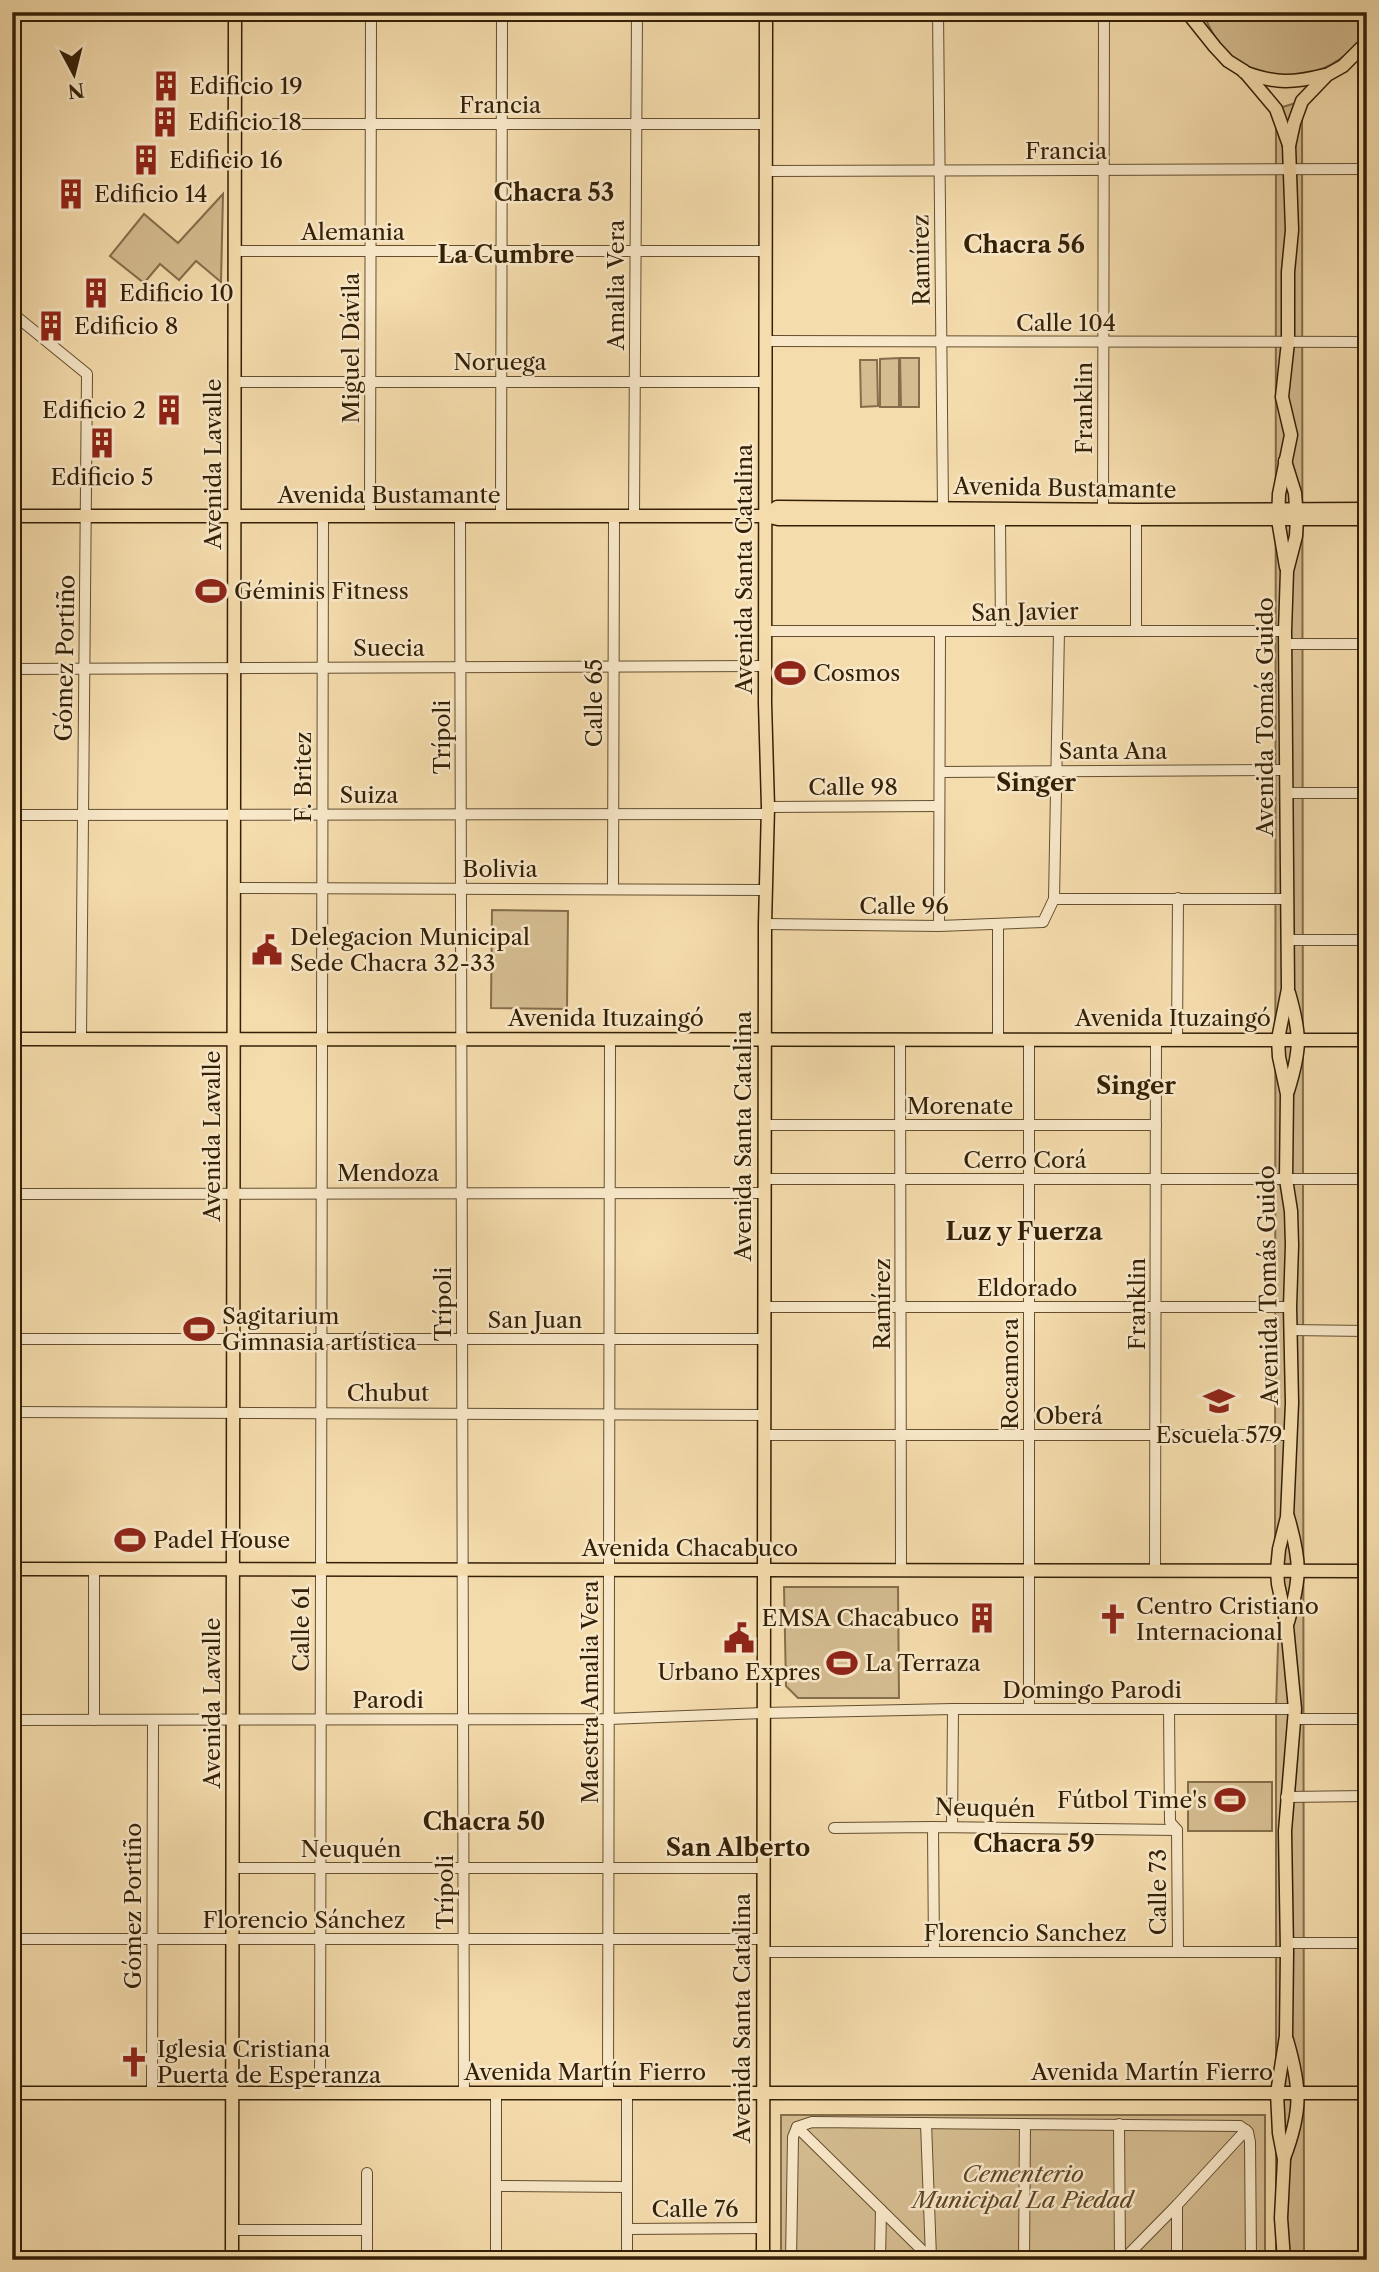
<svg xmlns="http://www.w3.org/2000/svg" width="1379" height="2272" font-family="'Libre Caslon Text',serif">
<rect width="100%" height="100%" fill="#f5dcac"/>
<filter id="stains"><feTurbulence type="fractalNoise" baseFrequency=".00286" numOctaves="4"/><feColorMatrix values="0 0 0 0 .2 0 0 0 0 .09 0 0 0 0 .02 0 0 0 .5 -.17"/></filter>
<radialGradient id="worn" r=".72"><stop offset=".6" stop-color="#630" stop-opacity="0"/><stop offset="1" stop-color="#630" stop-opacity=".3"/></radialGradient>
<g fill="#d4bc90" stroke="#846e4b" stroke-width="2">
<path d="M1202,12H1367C1367,17 1368,24 1367,29C1365,37 1357,44 1351,50C1319,80 1267,86 1232,57C1218,45 1210,29 1202,12Z"/>
<path d="M1302,101L1304,2260H1276V1709L1279,1612L1275,1570L1276,109Z"/>
<path d="M223,194L221,282L196,261L179,280L160,264L144,283L110,256L144,214L178,243Z"/>
<path d="M899,358V407H880V359Z"/>
<path d="M900,358H919V407H901Z"/>
<path d="M860,360H877L878,406L861,407Z"/>
<path d="M492,910L568,911L567,1009L491,1008Z"/>
<path d="M784,1587H898L899,1698H798L786,1686Z"/>
<rect x="1188" y="1782" width="84" height="49"/>
<rect x="781" y="2115" width="484" height="145"/>
</g>
<g fill="none" stroke-linecap="round" stroke-linejoin="round">
<g stroke="#644f30" stroke-width="12">
<g id="minor">
<path d="M938,12L943,507"/>
<path d="M235,124H766"/>
<path d="M766,171L1367,169"/>
<path d="M234,251H766"/>
<path d="M12,313L87,374L81,1038"/>
<path d="M766,341L1367,342"/>
<path d="M234,382H766"/>
<path d="M1103,510L1104,12"/>
<path d="M370,516L371,12"/>
<path d="M460,516L464,2093"/>
<path d="M501,516L502,12"/>
<path d="M634,516L637,12"/>
<path d="M1000,520L1001,631"/>
<path d="M1136,521V631"/>
<path d="M765,631H1285"/>
<path d="M1286,644H1367"/>
<path d="M12,669L765,666"/>
<path d="M940,772L1286,770"/>
<path d="M1286,793H1367"/>
<path d="M768,807L939,806"/>
<path d="M12,815L767,814"/>
<path d="M234,888L766,890"/>
<path d="M613,889L614,516"/>
<path d="M1054,899H1287"/>
<path d="M765,924L939,926L1043,922L1054,899L1059,631"/>
<path d="M939,926L940,632"/>
<path d="M1289,940H1367"/>
<path d="M900,1039L901,1569"/>
<path d="M998,1039V925"/>
<path d="M1177,1039L1178,898"/>
<path d="M764,1125H1156"/>
<path d="M764,1179H1367"/>
<path d="M12,1194L764,1193"/>
<path d="M764,1307H1290"/>
<path d="M1290,1330L1367,1331"/>
<path d="M12,1339H764"/>
<path d="M12,1412L764,1415"/>
<path d="M764,1435H1291"/>
<path d="M1155,1570L1156,1039"/>
<path d="M1029,1709V1039"/>
<path d="M1169,1709L1170,1822L1177,1830L1178,1951"/>
<path d="M1295,1719H1367"/>
<path d="M12,1720L609,1719L763,1713L953,1709H1295"/>
<path d="M94,1720V1569"/>
<path d="M1286,1797L1367,1796"/>
<path d="M933,1827L934,1952"/>
<path d="M952,1827L953,1709"/>
<path d="M834,1828L933,1827L1177,1830"/>
<path d="M232,1868H763"/>
<path d="M12,1939H763"/>
<path d="M1287,1943H1367"/>
<path d="M763,1952H1287"/>
<path d="M152,2093L153,1720"/>
<path d="M320,2093L323,516"/>
<path d="M608,2093L610,1039"/>
<path d="M627,2093V2260"/>
<path d="M926,2123L931,2258"/>
<path d="M1119,2124L1120,2260"/>
<path d="M797,2127L932,2260"/>
<path d="M367,2173V2260"/>
<path d="M496,2186L627,2187"/>
<path d="M627,2229L763,2228"/>
<path d="M232,2230H367"/>
<path d="M496,2260V2093"/>
<path d="M791,2260L793,2137L797,2127L812,2122L1240,2126L1248,2132L1250,2142L1251,2260"/>
<path d="M880,2260L881,2210"/>
<path d="M1024,2260L1025,2124"/>
<path d="M1123,2260L1177,2205L1246,2130"/>
<path d="M1177,2260V2205"/>
</g>
</g>
<g stroke="#342006" stroke-width="15">
<g id="major">
<path d="M1187,12L1215,47L1228,61L1244,71L1276,109L1289,145"/>
<path d="M1244,72C1276,84 1293,83 1325,75"/>
<path d="M12,516H765L778,519H1367"/>
<path d="M765,516L777,507L1136,510L1367,509"/>
<path d="M1286,567L1278,520L1279,494L1291,435L1282,397L1288,342V272L1292,230L1289,146L1294,123L1302,101L1327,75L1343,66L1367,42"/>
<path d="M12,1039L1367,1040"/>
<path d="M1288,1091C1301,1049 1301,1035 1289,993"/>
<path d="M1288,1517C1301,1562 1301,1577 1288,1622"/>
<path d="M12,1569L1367,1571"/>
<path d="M12,2093H1367"/>
<path d="M1284,2158C1302,2111 1301,2088 1287,2040"/>
<path d="M232,2260L235,12"/>
<path d="M763,2260L765,924L768,807L765,703L766,12"/>
<path d="M1284,2260L1281,2218L1284,2159L1279,2133L1277,2093L1286,2036L1287,1952L1285,1831L1295,1709L1287,1626L1278,1584L1277,1570L1279,1549L1287,1517L1292,1403L1290,1307L1292,1245L1291,1211L1286,1179L1287,1094L1279,1057L1278,1039L1288,989L1285,631L1287,571L1296,536L1297,519L1295,493L1285,461"/>
</g>
</g>
<use href="#minor" stroke="#f8e8c9" stroke-width="10"/>
<use href="#major" stroke="#f5dcac" stroke-width="12"/>
</g>
<defs>
<g id="building-bare" transform="scale(2.415)"><path d="M-4-6H4V6H1V3H-1V6H-4ZM-2.5-4.3h1.7v1.8h-1.7ZM.8-4.3h1.7v1.8H.8ZM-2.5-1h1.7V.8h-1.7ZM.8-1h1.7V.8H.8Z" fill="#8f2418" stroke="#f8e8c9" stroke-width="2.5" paint-order="stroke"/></g>
<g id="stadium-bare" transform="scale(2.415)"><path d="M0-5a6.5 5 0 1 0 0 10a6.5 5 0 1 0 0-10ZM-3.5-1.8h7v3.6h-7Z" fill="#8f2418" stroke="#f8e8c9" stroke-width="2.5" paint-order="stroke"/></g>
<g id="civic-bare" transform="scale(2.415)"><path d="M-.6-6.5H3V-4.5H.6V-3L4-1V1h2V6H-6V1h2V-1L-.6-3ZM-1.2 2.5V6h2.4V2.5Z" fill="#8f2418" stroke="#f8e8c9" stroke-width="2.5" paint-order="stroke"/></g>
<g id="school-bare" transform="scale(2.415)"><path d="M0-5L7-2L0 1L-7-2ZM-4 1L0 2.5L4 1V4Q0 6-4 4Z" fill="#8f2418" stroke="#f8e8c9" stroke-width="2.5" paint-order="stroke"/></g>
<g id="church-bare" transform="scale(2.415)"><path d="M-1.2-6h2.4v3.5h3.3v2.4h-3.3V6h-2.4V-.1h-3.3v-2.4h3.3Z" fill="#8f2418" stroke="#f8e8c9" stroke-width="2.5" paint-order="stroke"/></g>
</defs>
<g fill-rule="evenodd">
<use href="#building-bare" x="166" y="86"/>
<use href="#building-bare" x="165" y="122"/>
<use href="#building-bare" x="146" y="160"/>
<use href="#building-bare" x="71" y="194"/>
<use href="#building-bare" x="96" y="293"/>
<use href="#building-bare" x="51" y="326"/>
<use href="#building-bare" x="169" y="410"/>
<use href="#building-bare" x="102" y="443"/>
<use href="#stadium-bare" x="211" y="591"/>
<use href="#stadium-bare" x="790" y="673"/>
<use href="#civic-bare" x="267" y="950"/>
<use href="#stadium-bare" x="199" y="1329"/>
<use href="#school-bare" x="1219" y="1401"/>
<use href="#stadium-bare" x="130" y="1540"/>
<use href="#building-bare" x="982" y="1618"/>
<use href="#church-bare" x="1113" y="1619"/>
<use href="#civic-bare" x="739" y="1638"/>
<use href="#stadium-bare" x="842" y="1663"/>
<use href="#stadium-bare" x="1230" y="1800"/>
<use href="#church-bare" x="134" y="2062"/>
</g>
<g text-anchor="middle" dominant-baseline="central" stroke-width="5" stroke-linejoin="round" paint-order="stroke">
<g font-size="23" fill="#342006" stroke="#f8e8c9" text-anchor="start">
<text x="189" y="86">Edificio 19</text>
<text x="188" y="122">Edificio 18</text>
<text x="169" y="160">Edificio 16</text>
<text x="94" y="194">Edificio 14</text>
<text x="119" y="293">Edificio 10</text>
<text x="74" y="326">Edificio 8</text>
<text x="146" y="410" text-anchor="end">Edificio 2</text>
<text x="102" y="477" text-anchor="middle">Edificio 5</text>
<text x="234" y="591">Géminis Fitness</text>
<text x="813" y="673">Cosmos</text>
<text x="290" y="937">Delegacion Municipal<tspan x="290" dy="26">Sede Chacra 32-33</tspan></text>
<text x="222" y="1316">Sagitarium<tspan x="222" dy="26">Gimnasia artística</tspan></text>
<text x="1219" y="1435" text-anchor="middle">Escuela 579</text>
<text x="153" y="1540">Padel House</text>
<text x="1136" y="1606">Centro Cristiano<tspan x="1136" dy="26">Internacional</tspan></text>
<text x="959" y="1618" text-anchor="end">EMSA Chacabuco</text>
<text x="865" y="1663">La Terraza</text>
<text x="739" y="1672" text-anchor="middle">Urbano Expres</text>
<text x="1207" y="1800" text-anchor="end">Fútbol Time's</text>
<text x="157" y="2049">Iglesia Cristiana<tspan x="157" dy="26">Puerta de Esperanza</tspan></text>
</g>
<g font-size="23" fill="#342006" stroke="#f8e8c9">
<text x="500" y="105">Francia</text>
<text x="1066" y="151">Francia</text>
<text x="353" y="232">Alemania</text>
<text transform="translate(921 260) rotate(-91)">Ramírez</text>
<text transform="translate(616 285) rotate(-90)">Amalia Vera</text>
<text x="1066" y="323">Calle 104</text>
<text transform="translate(351 348) rotate(-90)">Miguel Dávila</text>
<text x="500" y="362">Noruega</text>
<text transform="translate(1084 408) rotate(-90)">Franklin</text>
<text transform="translate(213 464) rotate(-90)">Avenida Lavalle</text>
<text transform="translate(1065 488) rotate(1)">Avenida Bustamante</text>
<text x="389" y="495">Avenida Bustamante</text>
<text transform="translate(744 569) rotate(-90)">Avenida Santa Catalina</text>
<text transform="translate(1025 612) rotate(-1)">San Javier</text>
<text x="389" y="648">Suecia</text>
<text transform="translate(65 658) rotate(-89)">Gómez Portiño</text>
<text transform="translate(594 703) rotate(-90)">Calle 65</text>
<text transform="translate(1265 717) rotate(-90)">Avenida Tomás Guido</text>
<text transform="translate(442 737) rotate(-90)">Trípoli</text>
<text x="1113" y="751">Santa Ana</text>
<text transform="translate(303 777) rotate(-90)">F. Britez</text>
<text x="853" y="787">Calle 98</text>
<text x="369" y="795">Suiza</text>
<text x="500" y="869">Bolivia</text>
<text x="904" y="906">Calle 96</text>
<text x="606" y="1018">Avenida Ituzaingó</text>
<text x="1173" y="1018">Avenida Ituzaingó</text>
<text x="960" y="1106">Morenate</text>
<text transform="translate(212 1136) rotate(-90)">Avenida Lavalle</text>
<text transform="translate(743 1136) rotate(-90)">Avenida Santa Catalina</text>
<text x="1025" y="1160">Cerro Corá</text>
<text x="388" y="1173">Mendoza</text>
<text transform="translate(1268 1285) rotate(-91)">Avenida Tomás Guido</text>
<text x="1027" y="1288">Eldorado</text>
<text transform="translate(443 1304) rotate(-90)">Trípoli</text>
<text transform="translate(882 1304) rotate(-90)">Ramírez</text>
<text transform="translate(1137 1304) rotate(-90)">Franklin</text>
<text x="535" y="1320">San Juan</text>
<text transform="translate(1010 1374) rotate(-90)">Rocamora</text>
<text x="388" y="1393">Chubut</text>
<text x="1069" y="1416">Oberá</text>
<text x="690" y="1548">Avenida Chacabuco</text>
<text transform="translate(301 1629) rotate(-90)">Calle 61</text>
<text x="1092" y="1690">Domingo Parodi</text>
<text transform="translate(590 1692) rotate(-90)">Maestra Amalia Vera</text>
<text x="388" y="1700">Parodi</text>
<text transform="translate(212 1703) rotate(-90)">Avenida Lavalle</text>
<text transform="translate(985 1808) rotate(1)">Neuquén</text>
<text x="351" y="1849">Neuquén</text>
<text transform="translate(445 1892) rotate(-90)">Trípoli</text>
<text transform="translate(1158 1892) rotate(-90)">Calle 73</text>
<text transform="translate(133 1906) rotate(-90)">Gómez Portiño</text>
<text x="304" y="1920">Florencio Sánchez</text>
<text x="1025" y="1933">Florencio Sanchez</text>
<text transform="translate(742 2018) rotate(-90)">Avenida Santa Catalina</text>
<text x="585" y="2072">Avenida Martín Fierro</text>
<text x="1152" y="2072">Avenida Martín Fierro</text>
<text x="695" y="2209">Calle 76</text>
</g>
<g font-size="23" font-style="italic" fill="#5c4728" stroke="#f8e8c9">
<text x="1023" y="2174">Cementerio<tspan x="1023" dy="26">Municipal La Piedad</tspan></text>
</g>
<g font-size="24" font-weight="bold" fill="#342006" stroke="#f8e8c9">
<text x="554" y="192">Chacra 53</text>
<text x="1024" y="244">Chacra 56</text>
<text x="506" y="254">La Cumbre</text>
<text x="1036" y="782">Singer</text>
<text x="1136" y="1085">Singer</text>
<text x="1024" y="1231">Luz y Fuerza</text>
<text x="484" y="1821">Chacra 50</text>
<text x="1034" y="1843">Chacra 59</text>
<text x="738" y="1847">San Alberto</text>
</g>
</g>
<rect width="1379" height="2272" fill="none" stroke="#f5dcac" stroke-width="42"/>
<rect x="14" y="14" width="1351" height="2244" fill="none" stroke="#342006" stroke-width="3.5"/>
<rect x="21" y="21" width="1337" height="2230" fill="none" stroke="#342006" stroke-width="2"/>
<g transform="translate(74 74) rotate(173)" stroke="#f8e8c9" stroke-width="5" paint-order="stroke">
<path d="M0-5L12 26L0 18L-12 26Z" fill="#342006"/>
<text y="-10" font-size="19" font-weight="bold" text-anchor="middle" fill="#342006">N</text>
</g>
<rect width="100%" height="100%" filter="url(#stains)"/>
<rect width="100%" height="100%" fill="url(#worn)"/>
</svg>
